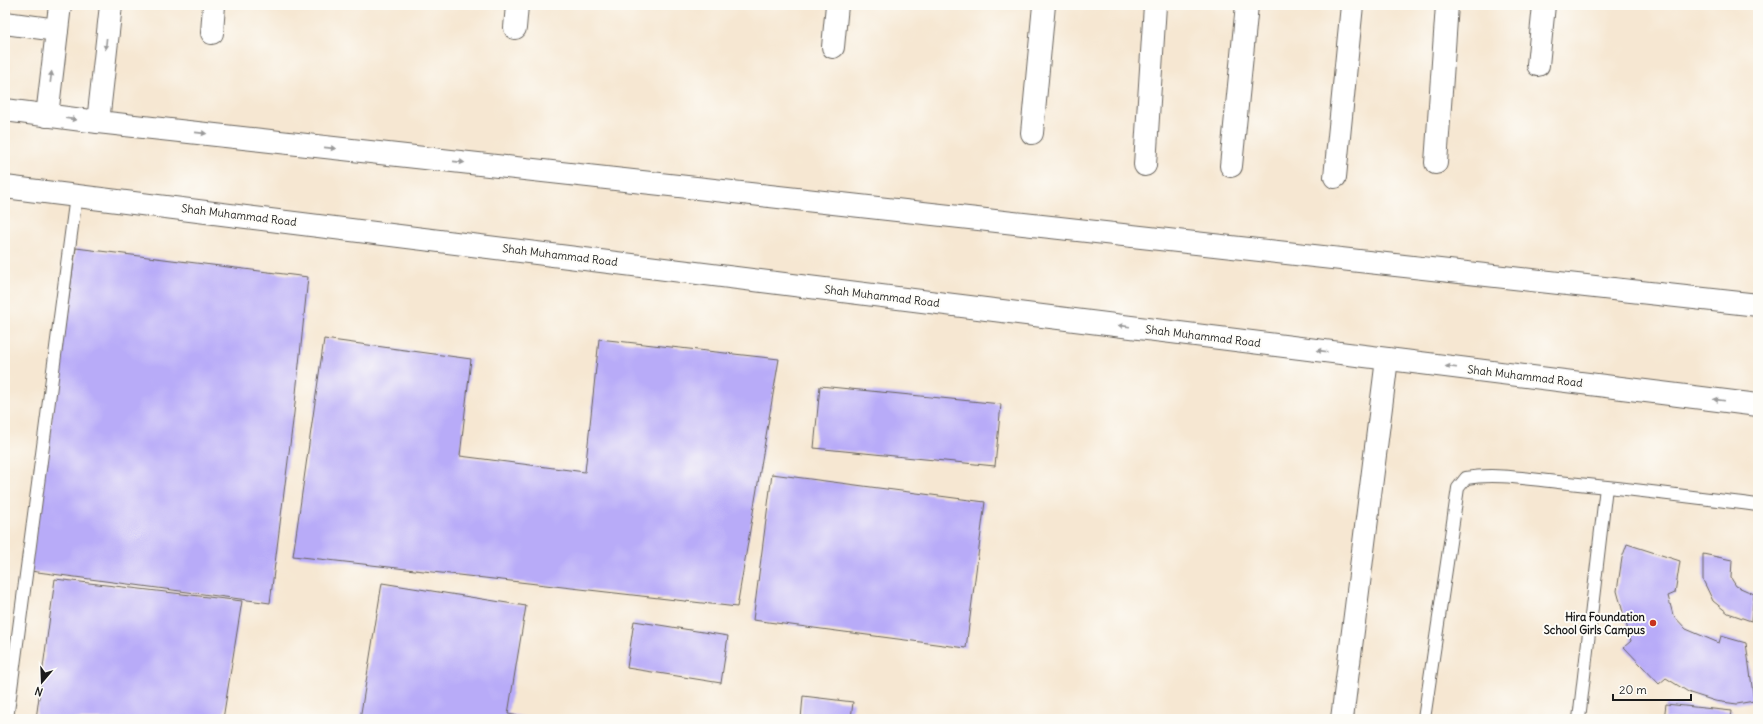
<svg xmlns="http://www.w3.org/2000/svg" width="1763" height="724" font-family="Delius,sans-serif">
<rect width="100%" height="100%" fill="#fdfcf7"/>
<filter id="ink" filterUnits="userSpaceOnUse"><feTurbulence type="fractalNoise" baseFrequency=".025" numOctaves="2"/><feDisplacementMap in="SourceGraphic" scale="8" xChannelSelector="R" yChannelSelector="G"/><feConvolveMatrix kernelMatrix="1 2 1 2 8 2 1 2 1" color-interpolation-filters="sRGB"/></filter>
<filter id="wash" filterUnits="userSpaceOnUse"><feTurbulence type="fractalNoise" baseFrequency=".012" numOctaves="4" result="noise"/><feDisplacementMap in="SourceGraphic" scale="16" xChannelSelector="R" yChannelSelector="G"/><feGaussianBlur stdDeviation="0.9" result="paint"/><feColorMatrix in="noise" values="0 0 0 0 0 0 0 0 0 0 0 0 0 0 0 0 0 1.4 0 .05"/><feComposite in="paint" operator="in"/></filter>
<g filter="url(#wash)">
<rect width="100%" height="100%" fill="#f6e7d2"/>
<g id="blocks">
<g fill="#b8abf8">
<path d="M76,248L308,277L294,413L270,603L30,571Z"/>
<path d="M324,339L471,359L460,456L585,472L599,339L779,359L737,607L293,556Z"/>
<path d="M820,386L1001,404L995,466L814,448Z"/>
<path d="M772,474L985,502L966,648L753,620Z"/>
<path d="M1627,544L1680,561L1675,593L1668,596L1673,615L1686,629L1719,643L1721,636L1746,643L1754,701L1737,704L1715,701L1690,693L1666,678L1659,684L1624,647L1631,641L1617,591L1622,558Z"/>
<path d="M1703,554L1732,560L1731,578L1736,586L1754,594L1751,621L1728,613L1713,601L1703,580Z"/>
<path d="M55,579L242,601L223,719H36Z"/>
<path d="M382,583L526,606L508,714L537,719H360Z"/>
<path d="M634,621L728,636L721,683L627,668Z"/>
<path d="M803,696L853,702L851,719H801Z"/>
<path d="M1666,704L1732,711L1731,719H1664Z"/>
</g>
</g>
</g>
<g filter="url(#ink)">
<use href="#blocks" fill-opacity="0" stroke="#68635c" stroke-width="1"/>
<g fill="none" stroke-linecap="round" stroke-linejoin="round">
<g stroke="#68635c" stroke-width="14">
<g id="lane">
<path d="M7,719L76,196"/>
<path d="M1424,719L1458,488L1466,478C1496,473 1528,479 1558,482C1625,488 1691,497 1758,505"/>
<path d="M1579,719L1606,487"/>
</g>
</g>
<g stroke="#68635c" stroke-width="24">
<g id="street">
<path d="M5,23L57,30"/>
<path d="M515,28L517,5"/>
<path d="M212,33L214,5"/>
<path d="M833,47L837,5"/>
<path d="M1538,65L1544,5"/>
<path d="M1032,133L1044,5"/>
<path d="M1436,163L1447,5"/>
<path d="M1145,165L1155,5"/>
<path d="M1231,166L1247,5"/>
<path d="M1335,177L1352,5"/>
<path d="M1342,719L1387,359"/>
</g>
</g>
<g stroke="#68635c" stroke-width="24">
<g id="secondary">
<path d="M5,110L98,122L1758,305"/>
<path d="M47,116L60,5"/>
<path d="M98,122L111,5"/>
<path d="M5,187L1758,405"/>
</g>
</g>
<use href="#lane" stroke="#fff" stroke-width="12"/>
<use href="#street" stroke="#fff" stroke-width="22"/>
<use href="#secondary" stroke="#fff" stroke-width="22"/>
</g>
<defs><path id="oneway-solid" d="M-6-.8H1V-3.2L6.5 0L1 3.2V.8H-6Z"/></defs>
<g fill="#999">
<use href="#oneway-solid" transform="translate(106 44) rotate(96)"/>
<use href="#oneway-solid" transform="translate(51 77) rotate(-83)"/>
<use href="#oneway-solid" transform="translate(71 119) rotate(7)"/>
<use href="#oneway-solid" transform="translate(201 133) rotate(6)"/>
<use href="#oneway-solid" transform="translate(330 148) rotate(6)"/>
<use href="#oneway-solid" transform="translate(459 162) rotate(6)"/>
<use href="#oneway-solid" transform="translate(1124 326) rotate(-173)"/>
<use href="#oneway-solid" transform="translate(1322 351) rotate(-173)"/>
<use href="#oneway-solid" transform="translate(1451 367) rotate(-173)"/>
<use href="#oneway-solid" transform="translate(1719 400) rotate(-173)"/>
</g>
</g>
<circle fill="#c8321e" stroke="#fdfcf7" stroke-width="1.5" cx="1653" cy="623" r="4"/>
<g text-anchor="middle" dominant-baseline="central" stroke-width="4" stroke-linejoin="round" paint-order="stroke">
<g font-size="11" fill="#1c1c1c" stroke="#fdfcf7">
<text transform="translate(239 215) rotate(7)">Shah Muhammad Road</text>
<text transform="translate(560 255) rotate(7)">Shah Muhammad Road</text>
<text transform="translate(882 296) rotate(7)">Shah Muhammad Road</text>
<text transform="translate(1203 336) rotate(7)">Shah Muhammad Road</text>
<text transform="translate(1525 376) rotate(7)">Shah Muhammad Road</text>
</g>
<g font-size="11" font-weight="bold" fill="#1c1c1c" stroke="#fdfcf7" text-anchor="end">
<text x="1645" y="617">Hira Foundation<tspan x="1645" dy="13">School Girls Campus</tspan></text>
</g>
</g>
<rect width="1763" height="724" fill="none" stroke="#fdfcf7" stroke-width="20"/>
<g transform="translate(42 682) rotate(199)" stroke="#fdfcf7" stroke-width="3" paint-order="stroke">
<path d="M0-3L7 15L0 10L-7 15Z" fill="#1c1c1c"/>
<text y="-6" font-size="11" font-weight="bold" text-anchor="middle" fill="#1c1c1c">N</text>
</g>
<path d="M1613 694v6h78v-6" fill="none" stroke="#1c1c1c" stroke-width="2"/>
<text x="1619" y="694" font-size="12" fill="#1c1c1c" stroke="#fdfcf7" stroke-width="3" paint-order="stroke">20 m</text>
</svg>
